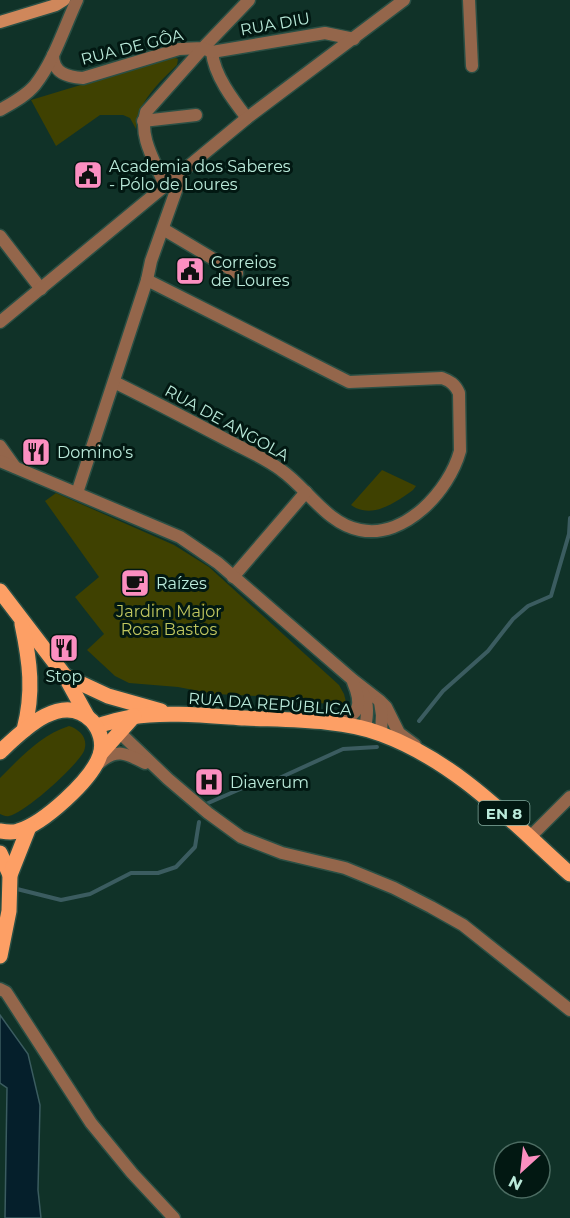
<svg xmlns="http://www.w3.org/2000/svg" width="570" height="1218" font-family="Montserrat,sans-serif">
<rect width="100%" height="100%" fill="#103228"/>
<g fill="#3f4101">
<path d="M173,57L178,59L177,65C158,84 138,101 136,129L130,118L123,115H100L56,146L31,100Z"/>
<path d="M382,470L416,486L413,490C396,502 372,520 351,505Z"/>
<path d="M56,493L174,545L209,567L339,685L344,694L346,702L337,705L258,696L214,694L178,687L129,683L115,676L87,650L104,634L75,597L99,577L45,501Z"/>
<path d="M69,726C79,729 89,738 84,751C78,765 25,813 9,816C6,817 3,815 0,814V778C21,757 41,735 69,726Z"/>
</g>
<path fill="#051f2b" stroke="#3b5c60" stroke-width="1.5" d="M0,1015L28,1054L40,1105L38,1190L41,1218H5L7,1088L0,1083Z"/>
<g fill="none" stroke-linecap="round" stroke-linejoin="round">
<g stroke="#3b5c60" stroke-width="4">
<path d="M419,721L443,691L488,651L513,619L528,606L551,596L569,534L570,518"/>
<path d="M206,804L254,783L275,780L343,749L377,747"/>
<path d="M13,888L61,900L90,894L131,873H158L176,867L195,847L199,822"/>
</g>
<g stroke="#2b4f44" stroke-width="15">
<g id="minor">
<path d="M469,0L472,66"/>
<path d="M212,52C214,75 233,100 247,118"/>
<path d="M53,55C53,73 67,77 83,78L179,49L203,48L249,0"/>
<path d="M0,110C12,103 26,96 35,85C54,61 64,28 77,0"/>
<path d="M143,121L196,115"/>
<path d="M165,186C156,163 138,137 146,112L203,48L212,52L325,33L354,39"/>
<path d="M163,229L237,273"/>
<path d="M0,236L41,289"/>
<path d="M114,382C153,401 191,421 229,441C246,450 265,458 281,470C307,488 327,524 360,530C405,539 449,491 460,451L459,393C455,384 450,381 442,378L349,382L147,280"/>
<path d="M77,493L147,280L151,261L183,171"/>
<path d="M233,577L306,492"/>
<path d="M119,732L168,779L208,813L241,837L282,853L345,868L394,888L431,907L463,925L570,1010"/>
<path d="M99,763C116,748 126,753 145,763"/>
<path d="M530,837L570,797"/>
<path d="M0,989L6,992L91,1123L132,1173L174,1218"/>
</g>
</g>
<g stroke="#2b4f44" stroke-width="15">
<g id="tertiary">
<path d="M0,322L247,118L404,0"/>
<path d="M0,446L15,467"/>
<path d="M0,461L180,537L218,563L353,680L380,701L386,707L399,733L415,745"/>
<path d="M363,693C369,704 367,717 365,729"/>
<path d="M380,702L382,715L381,733"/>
<path d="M334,724C360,715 363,706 353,682"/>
</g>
</g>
<g stroke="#2b4f44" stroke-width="15">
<path id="secondary" d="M0,22L56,5L64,0"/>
</g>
<g stroke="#2b4f44" stroke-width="18">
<g id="primary">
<path d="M0,591L65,676L87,716"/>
<path d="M22,624C30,662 34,692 24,730"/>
<path d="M65,676L108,696L161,711"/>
<path d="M96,726C108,723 120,719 132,717C163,711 213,716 245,718C286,720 343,719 381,734C457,762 511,821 570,874"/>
<path d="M0,752C22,731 62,690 92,721C100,730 104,743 100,755C92,780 43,824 18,831C12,833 6,832 0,831"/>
<path d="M101,753L134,716"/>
<path d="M0,853L10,875"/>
<path d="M0,956L9,911L10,875L29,827"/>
</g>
</g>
<use href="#minor" stroke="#94664b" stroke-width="12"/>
<use href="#tertiary" stroke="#94664b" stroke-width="12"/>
<use href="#secondary" stroke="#cf875b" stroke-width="12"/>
<use href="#primary" stroke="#fd9f65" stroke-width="15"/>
</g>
<defs>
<g id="civic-square" transform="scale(1.5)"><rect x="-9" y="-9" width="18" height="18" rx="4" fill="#fc8fc1" stroke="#021812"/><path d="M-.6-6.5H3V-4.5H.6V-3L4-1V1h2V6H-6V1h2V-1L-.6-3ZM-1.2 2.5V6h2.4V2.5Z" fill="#111"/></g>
<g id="restaurant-square" transform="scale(1.5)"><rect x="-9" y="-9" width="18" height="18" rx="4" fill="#fc8fc1" stroke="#021812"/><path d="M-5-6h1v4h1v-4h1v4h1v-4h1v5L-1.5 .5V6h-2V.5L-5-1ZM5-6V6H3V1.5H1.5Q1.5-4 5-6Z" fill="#111"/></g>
<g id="cafe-square" transform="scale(1.5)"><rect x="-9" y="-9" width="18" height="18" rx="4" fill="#fc8fc1" stroke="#021812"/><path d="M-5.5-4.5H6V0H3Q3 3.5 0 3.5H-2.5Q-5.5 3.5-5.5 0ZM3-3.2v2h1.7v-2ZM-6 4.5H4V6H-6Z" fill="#111"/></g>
<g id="hospital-square" transform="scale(1.5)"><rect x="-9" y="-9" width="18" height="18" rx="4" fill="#fc8fc1" stroke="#021812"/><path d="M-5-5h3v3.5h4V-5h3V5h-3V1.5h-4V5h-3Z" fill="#111"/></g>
</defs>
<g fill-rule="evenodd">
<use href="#civic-square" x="88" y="175"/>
<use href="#civic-square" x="190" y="271"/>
<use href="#restaurant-square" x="36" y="452"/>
<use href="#cafe-square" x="135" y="583"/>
<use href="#restaurant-square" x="64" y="648"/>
<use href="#hospital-square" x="209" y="782"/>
</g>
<g text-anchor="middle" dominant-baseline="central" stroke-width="6" stroke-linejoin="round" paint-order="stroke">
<rect fill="#021812" stroke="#83ab9e" stroke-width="1.5" x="478.5" y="801" width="51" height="24" rx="4.5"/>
<g font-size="15" font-weight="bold" fill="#baeada">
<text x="504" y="813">EN 8</text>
</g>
<g font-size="16" fill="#baeada" stroke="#021812">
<text transform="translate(275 24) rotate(-10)">RUA DIU</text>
<text transform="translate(132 47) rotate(-14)">RUA DE GÔA</text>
<text transform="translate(227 423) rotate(29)">RUA DE ANGOLA</text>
<text transform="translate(270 704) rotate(4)">RUA DA REPÚBLICA</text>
</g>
<g font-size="16" fill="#baeada" stroke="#021812" text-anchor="start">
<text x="109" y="166">Academia dos Saberes<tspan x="109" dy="18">- Pólo de Loures</tspan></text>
<text x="211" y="262">Correios<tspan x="211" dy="18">de Loures</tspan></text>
<text x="57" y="452">Domino's</text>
<text x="156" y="583">Raízes</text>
<text x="64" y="676" text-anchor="middle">Stop</text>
<text x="230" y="782">Diaverum</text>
</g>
<g font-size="16" fill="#c0c65f" stroke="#021812">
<text x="169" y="611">Jardim Major<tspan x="169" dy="18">Rosa Bastos</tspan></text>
</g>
</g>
<g transform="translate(522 1170) rotate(207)"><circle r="28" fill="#021812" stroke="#4c6c62" stroke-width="1.5"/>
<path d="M0-4.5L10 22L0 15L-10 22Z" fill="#fc8fc1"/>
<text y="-9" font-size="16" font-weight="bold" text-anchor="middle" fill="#baeada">N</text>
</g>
</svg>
